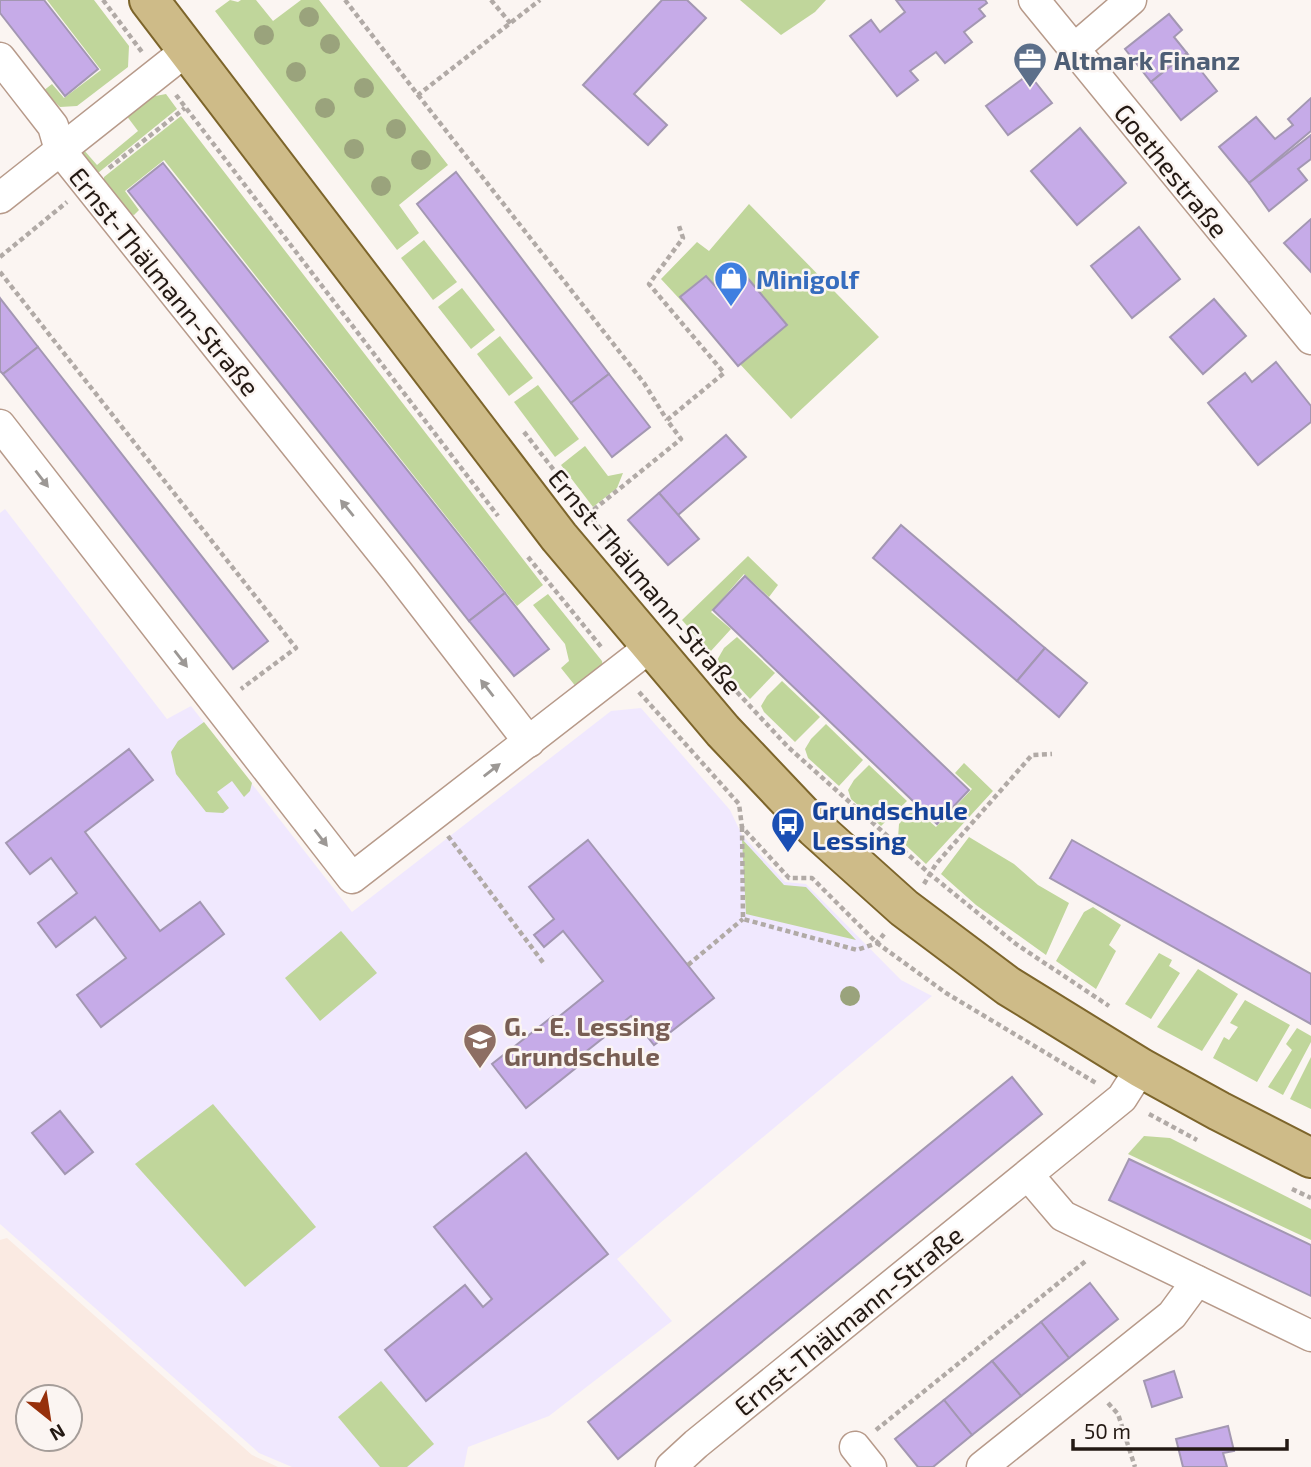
<svg xmlns="http://www.w3.org/2000/svg" width="1311" height="1467" font-family="'Exo 2',sans-serif">
<rect width="100%" height="100%" fill="#fbf5f2"/>
<path fill="#faeae2" fill-rule="evenodd" d="M7,1238L252,1455L278,1467H0V1240ZM28,1397H70V1439H28Z"/>
<path fill="#f0e8fe" d="M5,509L167,719L191,706L352,912L611,711L641,708L730,810L742,835L785,882L806,884L901,980L932,996L617,1259L672,1321L549,1416L468,1447L464,1467H292L259,1453L0,1224V513Z"/>
<g fill="#c0d69b">
<path d="M47,0H94L129,46L128,67L77,106L60,107L43,91L52,84L64,98L101,70Z"/>
<path d="M230,0L238,2L241,0H256L273,21L301,0H319L448,165L399,205L419,233L397,250L215,11Z"/>
<path d="M740,0H826L815,12L781,35Z"/>
<path d="M166,94L177,109L98,173L82,153L83,149L97,165L138,131L126,115L150,97Z"/>
<path d="M181,116L543,585L517,606L164,160L125,191L139,210L134,215L127,213L104,186V177Z"/>
<path d="M749,204L879,337L791,419L661,279L697,242L709,251Z"/>
<path d="M424,240L457,282L433,300L401,258Z"/>
<path d="M462,288L495,330L471,349L438,307Z"/>
<path d="M500,336L533,378L509,396L477,354Z"/>
<path d="M538,385L579,439L555,457L514,402Z"/>
<path d="M585,446L608,476L623,473L617,488L593,507L561,465Z"/>
<path d="M748,556L778,585L769,597L744,574L711,612L731,629L710,652L682,620Z"/>
<path d="M548,594L602,661L603,668L577,688L561,668L569,661L565,644L533,605Z"/>
<path d="M737,637L775,673L750,699L716,662L724,648Z"/>
<path d="M782,681L820,717L795,742L764,712L761,706L767,696Z"/>
<path d="M204,722L252,783L250,791L244,797L232,781L217,792L229,808L223,813L206,812L176,774L171,752L178,741Z"/>
<path d="M826,724L863,760L839,786L808,758L805,749L811,739Z"/>
<path d="M964,763L993,791L926,864L898,838L899,824L914,808L936,827L972,789L955,773Z"/>
<path d="M869,765L907,801L881,826L851,799L848,790L854,780Z"/>
<path d="M969,837L1014,864L1038,885L1069,903L1046,955L976,905L941,874Z"/>
<path d="M742,839L784,885L806,887L856,940L746,914Z"/>
<path d="M1093,907L1121,925L1109,945L1116,951L1096,989L1056,961L1084,912Z"/>
<path d="M341,931L377,973L320,1021L285,978Z"/>
<path d="M1159,953L1172,960L1169,966L1180,973L1151,1019L1125,1004Z"/>
<path d="M1198,969L1238,994L1202,1051L1157,1027Z"/>
<path d="M1245,1000L1290,1025L1257,1082L1213,1058L1224,1037L1229,1040L1238,1027L1230,1023Z"/>
<path d="M1297,1028L1311,1036V1042L1283,1095L1268,1087L1292,1050L1286,1044Z"/>
<path d="M1311,1057V1109L1290,1099Z"/>
<path d="M213,1104L316,1227L245,1287L135,1164Z"/>
<path d="M1144,1136L1170,1138L1311,1209V1240L1128,1154Z"/>
<path d="M381,1381L434,1444L407,1467H380L338,1417Z"/>
</g>
<g fill="#c6abe8" stroke="#a397b2" stroke-width="2">
<path d="M0,0H44L98,69L65,96L0,13Z"/>
<path d="M662,0H687L706,18L634,94L667,125L648,145L583,85Z"/>
<path d="M896,0H985L987,3L979,9L985,16L964,32L972,42L945,63L936,52L910,71L918,80L897,96L850,36L871,20L880,32L905,12Z"/>
<path d="M1169,14L1182,30L1174,37L1187,53L1151,82L1125,49Z"/>
<path d="M1187,53L1217,91L1181,120L1151,82Z"/>
<path d="M1029,74L1052,103L1008,135L986,106Z"/>
<path d="M1311,98V131L1249,183L1219,147L1256,117L1275,139L1293,125L1288,119Z"/>
<path d="M1080,128L1126,183L1077,225L1031,171Z"/>
<path d="M1311,135V159L1298,169L1307,180L1269,211L1249,183Z"/>
<path d="M163,163L505,593L469,621L128,191Z"/>
<path d="M456,172L609,374L571,403L417,204Z"/>
<path d="M1311,219V272L1284,243Z"/>
<path d="M1139,227L1180,279L1132,318L1091,266Z"/>
<path d="M740,269L787,325L738,366L680,297L706,276L717,288Z"/>
<path d="M0,298L38,347L3,374L0,371Z"/>
<path d="M1214,299L1246,336L1203,374L1170,337Z"/>
<path d="M38,347L268,641L233,669L3,374Z"/>
<path d="M1276,362L1311,406V422L1258,465L1208,403L1245,373L1252,382Z"/>
<path d="M609,374L650,427L612,457L571,403Z"/>
<path d="M726,435L746,457L678,515L659,493Z"/>
<path d="M659,493L699,539L668,565L628,520Z"/>
<path d="M901,525L1045,648L1017,681L873,558Z"/>
<path d="M745,576L969,790L937,824L713,610Z"/>
<path d="M505,593L549,649L514,676L469,621Z"/>
<path d="M1045,648L1087,683L1059,717L1017,681Z"/>
<path d="M129,749L153,780L85,832L160,931L200,902L224,934L101,1027L77,995L126,958L95,917L56,947L38,923L77,893L51,858L30,874L6,843Z"/>
<path d="M588,840L714,998L654,1045L631,1016L583,1054L587,1059L526,1108L492,1064L553,1016L556,1019L603,981L563,931L544,947L534,935L554,919L529,887Z"/>
<path d="M1072,840L1311,974V1024L1050,878Z"/>
<path d="M1012,1077L1042,1114L618,1459L588,1422Z"/>
<path d="M60,1111L93,1152L65,1174L32,1133Z"/>
<path d="M526,1153L608,1254L426,1401L385,1350L465,1285L483,1307L492,1299L434,1227Z"/>
<path d="M1129,1159L1311,1245V1296L1109,1200Z"/>
<path d="M1090,1283L1118,1319L1069,1358L1041,1322Z"/>
<path d="M1041,1322L1069,1358L1021,1396L992,1361Z"/>
<path d="M992,1361L1021,1396L972,1435L944,1400Z"/>
<path d="M1174,1371L1182,1397L1152,1407L1144,1381Z"/>
<path d="M944,1400L972,1435L933,1467H918L895,1439Z"/>
<path d="M1228,1426L1234,1451L1223,1453L1227,1467H1183L1176,1439Z"/>
</g>
<g fill="none" stroke-linecap="round" stroke-linejoin="round">
<g stroke="#b79a8a" stroke-width="33">
<g id="minor">
<path d="M1034,0L1311,339"/>
<path d="M1074,49L1131,0"/>
<path d="M0,58L53,126L60,150L396,570L529,742"/>
<path d="M0,198L187,50"/>
<path d="M0,425L352,878L650,647"/>
<path d="M1028,1175L1063,1216L1311,1336"/>
<path d="M855,1447L871,1467"/>
<path d="M671,1467L696,1444L1122,1098L1141,1068"/>
<path d="M982,1467L1172,1315L1197,1281"/>
</g>
</g>
<g stroke="#7d652b" stroke-width="42">
<path id="major" d="M149,0L559,537L723,731L815,828L904,908L1008,986L1141,1068L1219,1111L1311,1158"/>
</g>
<g stroke="#b1aaa6" stroke-width="4.5" stroke-dasharray="5 3.5" stroke-linecap="butt">
<path d="M103,0L142,52"/>
<path d="M345,0L418,95L540,0"/>
<path d="M491,0L511,24"/>
<path d="M176,95L498,516"/>
<path d="M418,95L644,383L667,420"/>
<path d="M109,168L185,108"/>
<path d="M0,257L67,202"/>
<path d="M0,272L296,648L241,689"/>
<path d="M524,432L616,549"/>
<path d="M587,515L681,439L667,420L724,373L649,284L683,238L679,226"/>
<path d="M528,557L602,648"/>
<path d="M639,692L739,804L742,827L789,878H812L877,943L946,993L1096,1083"/>
<path d="M737,692L788,747L931,875L1016,944L1109,1006"/>
<path d="M742,827L743,919L857,950L877,943L884,934"/>
<path d="M448,836L545,965"/>
<path d="M924,884L936,864L1032,755L1052,754"/>
<path d="M688,965L743,919"/>
<path d="M1149,1114L1197,1140"/>
<path d="M1292,1189L1311,1198"/>
<path d="M1108,1403L1118,1414L1135,1467"/>
<path d="M876,1430L1087,1260"/>
</g>
<use href="#minor" stroke="#fff" stroke-width="30"/>
<use href="#major" stroke="#cebb88" stroke-width="38"/>
</g>
<g fill="#9aa37c">
<circle cx="309" cy="17" r="10"/>
<circle cx="264" cy="35" r="10"/>
<circle cx="330" cy="44" r="10"/>
<circle cx="296" cy="72" r="10"/>
<circle cx="364" cy="88" r="10"/>
<circle cx="325" cy="108" r="10"/>
<circle cx="396" cy="129" r="10"/>
<circle cx="354" cy="149" r="10"/>
<circle cx="421" cy="160" r="10"/>
<circle cx="381" cy="186" r="10"/>
<circle cx="850" cy="996" r="10"/>
</g>
<defs><path id="oneway-solid" d="M-6-.8H1V-3.2L6.5 0L1 3.2V.8H-6Z" transform="scale(1.75)"/></defs>
<g fill="#9c9895">
<use href="#oneway-solid" transform="translate(42 479) rotate(52)"/>
<use href="#oneway-solid" transform="translate(347 508) rotate(-129)"/>
<use href="#oneway-solid" transform="translate(181 659) rotate(52)"/>
<use href="#oneway-solid" transform="translate(487 688) rotate(-128)"/>
<use href="#oneway-solid" transform="translate(492 770) rotate(-38)"/>
<use href="#oneway-solid" transform="translate(321 838) rotate(52)"/>
</g>
<defs>
<g id="office-pin" transform="scale(1.75)"><path d="M0 17L-7.5 6A9.5 9.5 0 1 1 7.5 6Z" fill="#5c6f8a" stroke="#fbf5f2"/><path d="M-6-3h4V-5.5h4V-3h4V5H-6ZM-1-4.5V-3h2v-1.5ZM-6 0V1H6V0Z" fill="#fff"/></g>
<g id="shop-pin" transform="scale(1.75)"><path d="M0 17L-7.5 6A9.5 9.5 0 1 1 7.5 6Z" fill="#3f7fe0" stroke="#fbf5f2"/><path d="M-5-2.5h2.3a2.7 3.5 0 0 1 5.4 0H5L5.5 6h-11ZM-1.5-2.5h3a1.5 2.3 0 0 0-3 0Z" fill="#fff"/></g>
<g id="bus-pin" transform="scale(1.75)"><path d="M0 17L-7.5 6A9.5 9.5 0 1 1 7.5 6Z" fill="#1a4fb4" stroke="#fbf5f2"/><path d="M-5-6H5V4H4V6H2V4H-2V6H-4V4H-5ZM-3.5-4V0h7V-4ZM-3.5 1.2v1.5H-2V1.2ZM2 1.2v1.5H3.5V1.2Z" fill="#fff"/></g>
<g id="school-pin" transform="scale(1.75)"><path d="M0 17L-7.5 6A9.5 9.5 0 1 1 7.5 6Z" fill="#8d6e63" stroke="#fbf5f2"/><path d="M0-5L7-2L0 1L-7-2ZM-4 1L0 2.5L4 1V4Q0 6-4 4Z" fill="#fff"/></g>
</defs>
<g fill-rule="evenodd">
<use href="#office-pin" x="1030" y="59"/>
<use href="#shop-pin" x="731" y="278"/>
<use href="#bus-pin" x="788" y="824"/>
<use href="#school-pin" x="480" y="1040"/>
</g>
<g text-anchor="middle" dominant-baseline="central" stroke-width="5" stroke-linejoin="round" paint-order="stroke">
<g font-size="26" font-weight="bold" fill="#4e5e75" stroke="#fbf5f2" text-anchor="start">
<text x="1054" y="59">Altmark Finanz</text>
</g>
<g font-size="26" fill="#231913" stroke="#fbf5f2">
<text transform="translate(1172 170) rotate(51)">Goethestraße</text>
<text transform="translate(165 281) rotate(51)">Ernst-Thälmann-Straße</text>
<text transform="translate(646 581) rotate(50)">Ernst-Thälmann-Straße</text>
<text transform="translate(848 1320) rotate(-39)">Ernst-Thälmann-Straße</text>
</g>
<g font-size="26" font-weight="bold" fill="#366cbe" stroke="#fbf5f2" text-anchor="start">
<text x="756" y="278">Minigolf</text>
</g>
<g font-size="26" font-weight="bold" fill="#164399" stroke="#fbf5f2" text-anchor="start">
<text x="812" y="809">Grundschule<tspan x="812" dy="30">Lessing</tspan></text>
</g>
<g font-size="26" font-weight="bold" fill="#785e54" stroke="#fbf5f2" text-anchor="start">
<text x="504" y="1025">G. - E. Lessing<tspan x="504" dy="30">Grundschule</tspan></text>
</g>
</g>
<g transform="translate(49 1418) rotate(150)"><circle r="33" fill="#fbf5f2" stroke="#a59d99" stroke-width="2"/>
<path d="M0-5L12 26L0 18L-12 26Z" fill="#96300b"/>
<text y="-10" font-size="19" font-weight="bold" text-anchor="middle" fill="#231913">N</text>
</g>
<path d="M1073 1439v10h214v-10" fill="none" stroke="#231913" stroke-width="3.5"/>
<text x="1084" y="1439" font-size="21" fill="#231913" stroke="#fbf5f2" stroke-width="5" paint-order="stroke">50 m</text>
</svg>
